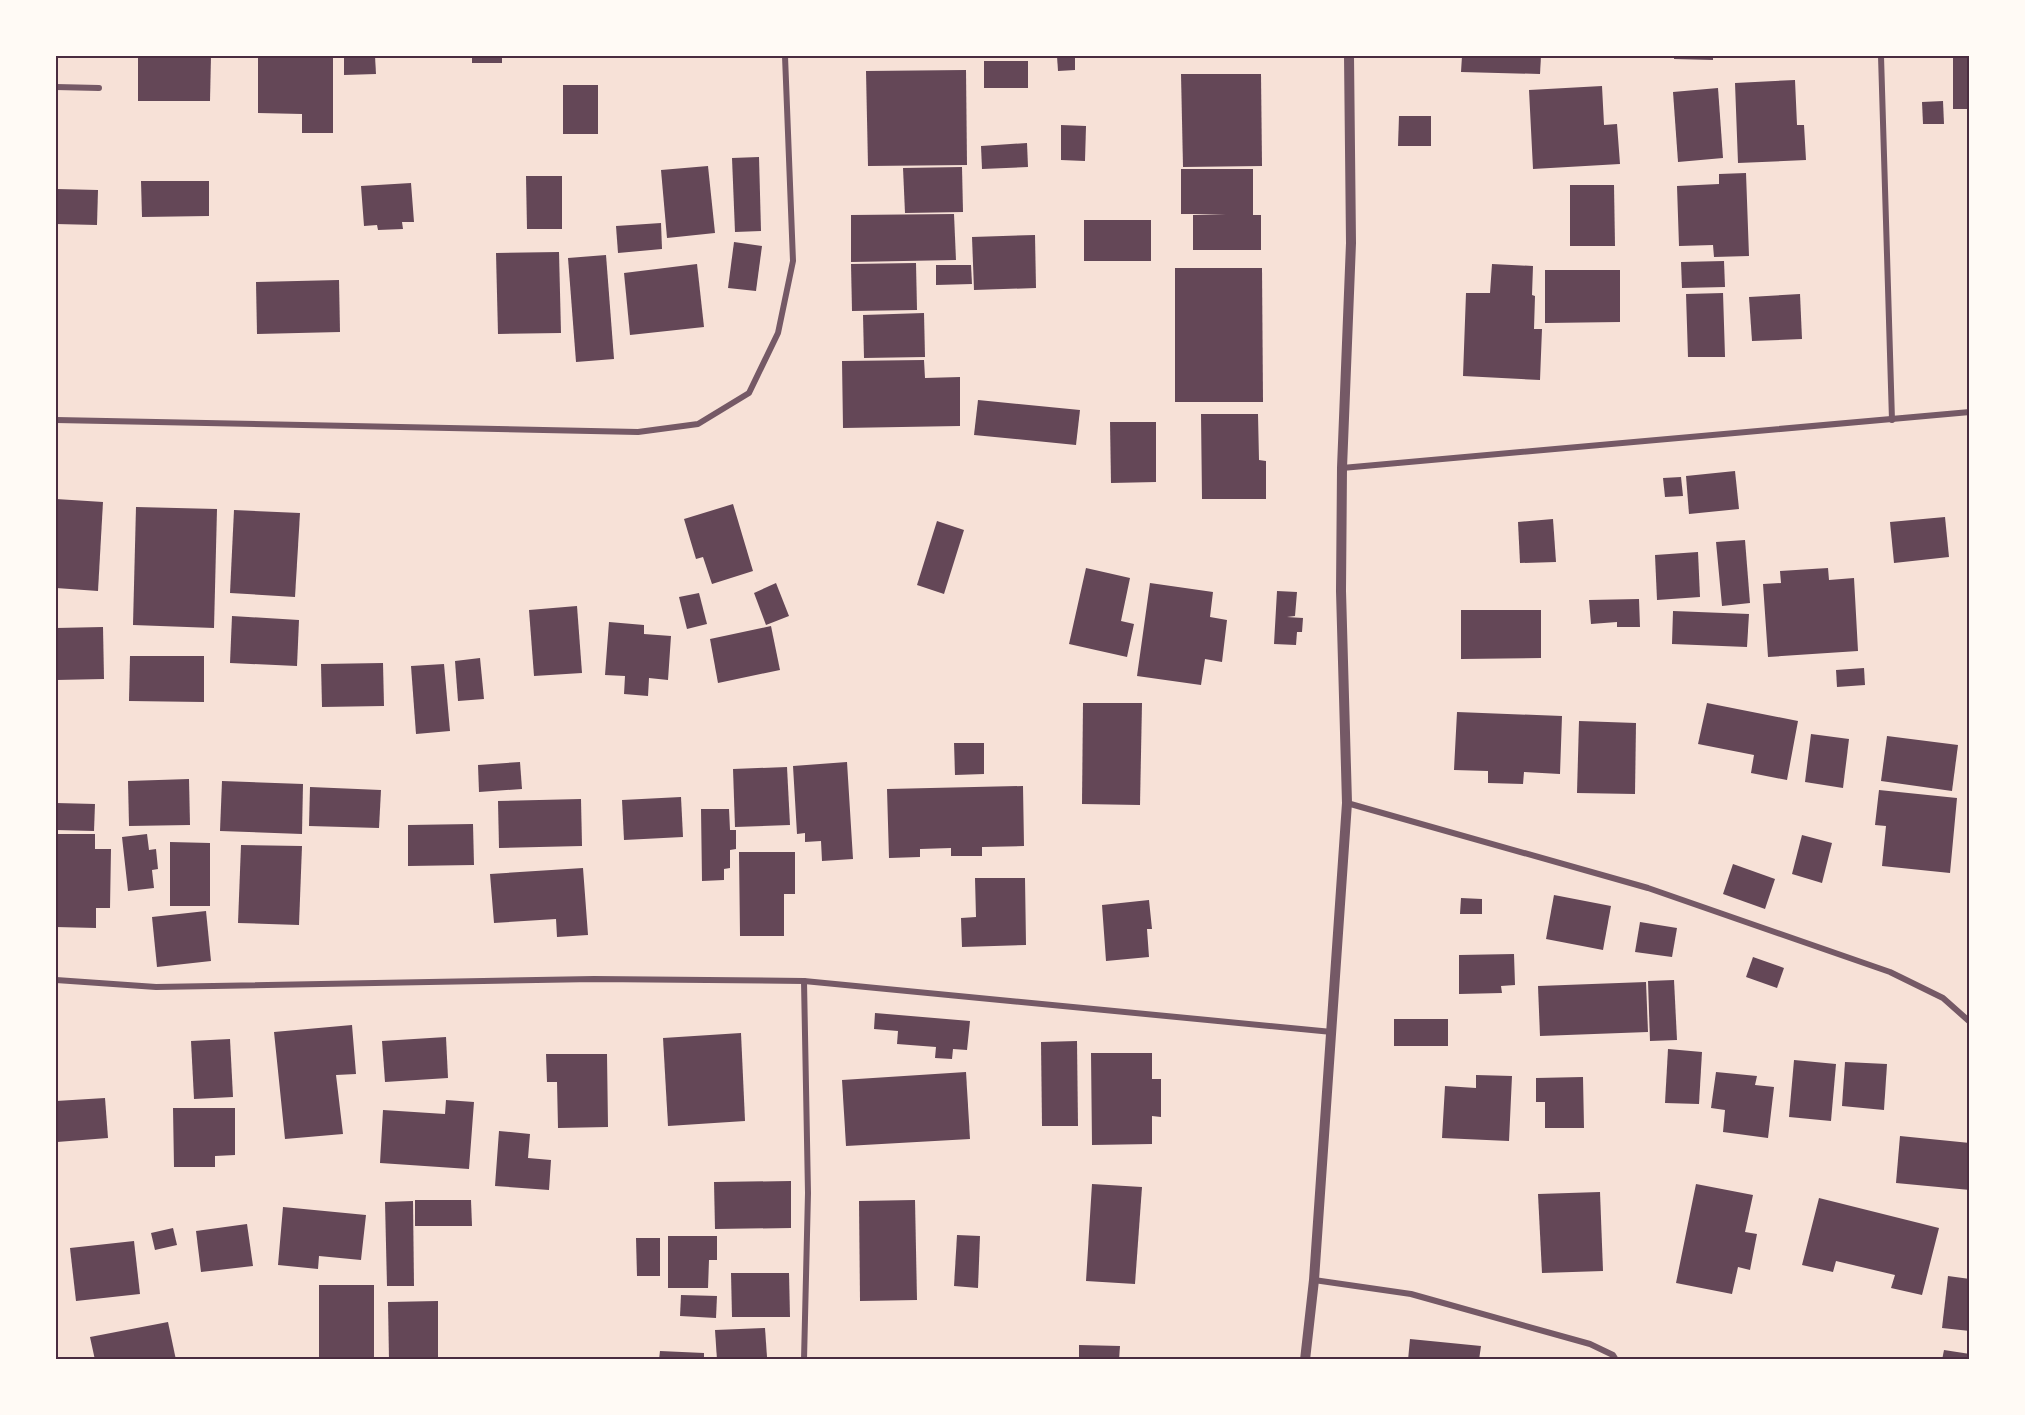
<svg xmlns="http://www.w3.org/2000/svg" width="2025" height="1415" font-family="'Asap Condensed',sans-serif">
<rect width="100%" height="100%" fill="#f7e1d7"/>
<g fill="#644757">
<path d="M138,56H211L210,101H138Z"/>
<path d="M258,56H333V133H302V114L258,113Z"/>
<path d="M344,56H375L376,74L344,75Z"/>
<rect x="472" y="56" width="30" height="7"/>
<path d="M1057,56H1075V70L1058,71Z"/>
<path d="M1462,56H1541L1540,74L1461,72Z"/>
<path d="M1674,56H1713V60L1674,59Z"/>
<rect x="1953" y="56" width="17" height="53"/>
<rect x="984" y="61" width="44" height="27"/>
<path d="M966,70L967,165L868,166L866,71Z"/>
<path d="M1181,74H1261L1262,166L1183,167Z"/>
<path d="M1795,80L1797,125H1804L1806,160L1738,163L1735,83Z"/>
<rect x="563" y="85" width="35" height="49"/>
<path d="M1602,86L1604,125L1617,124L1620,164L1533,169L1529,90Z"/>
<path d="M1718,88L1723,158L1678,162L1673,92Z"/>
<path d="M1943,101L1944,124H1923L1922,102Z"/>
<path d="M1399,116H1431V146H1398Z"/>
<path d="M1061,125L1086,126L1085,161L1061,160Z"/>
<path d="M1027,143L1028,167L982,169L981,146Z"/>
<path d="M759,157L761,231L735,232L732,158Z"/>
<path d="M708,166L715,233L667,238L661,170Z"/>
<path d="M962,167L963,212L905,213L903,168Z"/>
<path d="M1181,169H1253V215H1261V250H1193V215L1226,214H1181Z"/>
<path d="M1746,173L1749,256L1714,257L1713,245L1679,246L1677,186L1719,184V174Z"/>
<path d="M526,176H562V229H527Z"/>
<path d="M141,181H209V216L142,217Z"/>
<path d="M411,183L414,222H402L403,229L378,230L377,225L364,226L361,186Z"/>
<path d="M1570,185H1614L1615,246H1570Z"/>
<path d="M56,189L98,190L97,225L56,224Z"/>
<path d="M954,214L956,260L851,262V215Z"/>
<rect x="1084" y="220" width="67" height="41"/>
<path d="M661,223L662,249L618,253L616,226Z"/>
<path d="M1035,235L1036,288L974,290L972,237Z"/>
<path d="M734,242L762,246L756,291L728,288Z"/>
<path d="M559,252L561,333L498,334L496,253Z"/>
<path d="M606,255L614,359L576,362L568,258Z"/>
<path d="M1724,261L1725,287L1682,288L1681,262Z"/>
<path d="M916,263L917,310L852,311L851,264Z"/>
<path d="M697,264L704,327L630,335L624,273Z"/>
<path d="M1492,264L1533,266L1532,295L1535,296L1534,329H1542L1540,380L1463,376L1466,293H1490Z"/>
<path d="M936,265H971L972,284L936,285Z"/>
<path d="M1175,268H1262L1263,402H1175Z"/>
<path d="M1545,270H1620V322L1545,323Z"/>
<path d="M339,280L340,332L257,334L256,282Z"/>
<path d="M1723,293L1725,357H1688L1686,294Z"/>
<path d="M1800,294L1802,339L1752,341L1749,297Z"/>
<path d="M924,313L925,357L864,358L863,315Z"/>
<path d="M924,360L925,378L960,377V426L843,428L842,361Z"/>
<path d="M978,400L1080,410L1076,445L974,435Z"/>
<path d="M1201,414H1258L1259,460L1266,461V499H1202Z"/>
<path d="M1110,422H1156V482L1111,483Z"/>
<path d="M1735,471L1739,509L1689,514L1686,476Z"/>
<path d="M1681,477L1683,496L1665,497L1663,478Z"/>
<path d="M56,499L103,502L98,591L56,588Z"/>
<path d="M733,504L753,571L712,584L703,557L696,559L684,519Z"/>
<path d="M136,507L217,509L214,628L133,625Z"/>
<path d="M234,510L300,513L295,597L230,593Z"/>
<path d="M1945,517L1949,557L1894,563L1890,522Z"/>
<path d="M1553,519L1556,562L1520,563L1518,522Z"/>
<path d="M937,521L964,530L944,594L917,585Z"/>
<path d="M1745,540L1750,603L1722,606L1716,542Z"/>
<path d="M1698,552L1700,597L1657,600L1655,555Z"/>
<path d="M1086,568L1130,578L1121,621L1134,624L1127,657L1069,644Z"/>
<path d="M1828,568L1829,580L1854,578L1858,651L1768,657L1763,584L1781,583L1780,571Z"/>
<path d="M776,583L789,616L766,625L754,593Z"/>
<path d="M1150,583L1213,592L1210,617L1227,620L1222,662L1205,659L1201,685L1137,676Z"/>
<path d="M1277,591L1297,592L1295,616L1287,617L1303,618L1302,632H1297L1296,645L1274,644Z"/>
<path d="M699,593L707,624L687,629L679,597Z"/>
<path d="M1639,599L1640,627H1617V622L1591,624L1589,600Z"/>
<path d="M577,606L582,673L534,676L529,610Z"/>
<path d="M1461,610H1541V658L1461,659Z"/>
<path d="M1673,611L1749,614L1747,647L1672,644Z"/>
<path d="M232,616L299,620L297,666L230,663Z"/>
<path d="M609,622L644,625V634L671,636L668,680L649,678L648,696L624,694L625,676L605,675Z"/>
<path d="M771,626L780,670L718,683L710,639Z"/>
<path d="M103,627L104,679L56,680V628Z"/>
<path d="M130,656H204V702L129,701Z"/>
<path d="M480,658L484,699L458,701L455,661Z"/>
<path d="M383,663L384,706L322,707L321,664Z"/>
<path d="M444,664L450,731L416,734L411,666Z"/>
<path d="M1864,668L1865,685L1837,687L1836,670Z"/>
<path d="M1083,703H1142L1140,805L1082,804Z"/>
<path d="M1707,703L1798,721L1787,780L1751,773L1754,755L1698,744Z"/>
<path d="M1457,712L1562,716L1560,774L1524,772L1523,784L1488,783V771L1454,770Z"/>
<path d="M1579,721L1636,723L1635,794L1577,793Z"/>
<path d="M1811,734L1849,739L1843,788L1805,782Z"/>
<path d="M1887,736L1958,745L1952,791L1881,781Z"/>
<path d="M954,743H984V774L955,775Z"/>
<path d="M520,762L522,789L479,792L478,765Z"/>
<path d="M847,762L853,859L822,861L821,841L805,842V833L797,834L793,766Z"/>
<path d="M787,767L790,825L735,827L733,769Z"/>
<path d="M189,779L190,825L129,826L128,781Z"/>
<path d="M222,781L303,784L302,834L220,831Z"/>
<path d="M1023,786L1024,846L982,847V856H951V848L920,849V857L889,858L887,789Z"/>
<path d="M310,787L381,790L379,828L309,826Z"/>
<path d="M1879,790L1957,798L1950,873L1882,866L1886,826L1875,825Z"/>
<path d="M681,797L683,837L624,840L622,800Z"/>
<path d="M581,799L582,846L499,848L498,801Z"/>
<path d="M56,803L95,804L94,831L56,830Z"/>
<path d="M701,809H729L730,830H736V849L730,850V868L724,869V880L702,881Z"/>
<path d="M473,824L474,865L408,866V825Z"/>
<path d="M56,834H95V849H111L110,908H96V928L56,927Z"/>
<path d="M147,834L149,850L156,849L158,869L152,870L154,888L128,891L122,837Z"/>
<path d="M1802,835L1832,843L1822,883L1792,874Z"/>
<path d="M170,842L210,843V906H170Z"/>
<path d="M241,845L302,846L299,925L238,923Z"/>
<path d="M739,852H795V894H784V936H740Z"/>
<path d="M1733,864L1775,879L1765,909L1723,894Z"/>
<path d="M583,868L588,935L557,937L556,919L494,923L490,874Z"/>
<path d="M975,878H1025L1026,945L962,947L961,918L976,917Z"/>
<path d="M1554,895L1611,906L1603,950L1546,939Z"/>
<path d="M1461,898L1482,899V914H1460Z"/>
<path d="M1149,900L1152,929H1147L1149,957L1106,961L1102,905Z"/>
<path d="M206,911L211,961L157,967L152,917Z"/>
<path d="M1640,922L1677,928L1672,957L1635,952Z"/>
<path d="M1514,954L1515,985L1501,986L1502,993L1459,994V955Z"/>
<path d="M1753,957L1784,968L1777,988L1746,977Z"/>
<path d="M1674,980L1677,1040L1650,1041L1648,981Z"/>
<path d="M1646,982L1648,1032L1540,1036L1538,986Z"/>
<path d="M875,1013L970,1021L967,1050L953,1049L952,1059L935,1058L936,1047L897,1044L898,1031L874,1029Z"/>
<rect x="1394" y="1019" width="54" height="27"/>
<path d="M352,1025L356,1074L336,1075L343,1134L285,1139L274,1032Z"/>
<path d="M741,1033L745,1121L668,1126L663,1038Z"/>
<path d="M446,1037L448,1078L385,1082L382,1041Z"/>
<path d="M230,1039L233,1097L194,1099L191,1041Z"/>
<path d="M1077,1041L1078,1126H1042L1041,1042Z"/>
<path d="M1668,1049L1702,1052L1699,1104L1665,1103Z"/>
<path d="M1091,1053H1152V1079H1161V1117L1152,1116V1144L1092,1145Z"/>
<path d="M546,1054H607L608,1127L558,1128L557,1082H547Z"/>
<path d="M1794,1060L1836,1064L1831,1121L1789,1117Z"/>
<path d="M1845,1062L1887,1064L1884,1110L1842,1106Z"/>
<path d="M966,1072L970,1139L846,1146L842,1080Z"/>
<path d="M1716,1072L1757,1076L1755,1085L1774,1087L1768,1138L1723,1132L1725,1110L1711,1108Z"/>
<path d="M1476,1075L1512,1076L1509,1141L1442,1138L1445,1086L1476,1088Z"/>
<path d="M1583,1077L1584,1128H1545V1102H1536V1078Z"/>
<path d="M105,1098L108,1138L57,1142L56,1101Z"/>
<path d="M446,1100L474,1102L469,1169L380,1163L383,1110L445,1114Z"/>
<path d="M173,1108H235V1155L215,1156V1167H174Z"/>
<path d="M499,1131L530,1134L528,1158L551,1160L549,1190L495,1186Z"/>
<path d="M1900,1136L1970,1143V1190L1896,1183Z"/>
<path d="M791,1181V1228L715,1229L714,1182Z"/>
<path d="M1092,1184L1142,1187L1135,1284L1086,1281Z"/>
<path d="M1696,1184L1753,1195L1745,1232L1757,1234L1750,1270L1738,1267L1732,1294L1676,1283Z"/>
<path d="M1600,1192L1603,1271L1542,1273L1538,1194Z"/>
<path d="M1819,1198L1939,1228L1922,1295L1891,1288L1895,1275L1836,1261L1833,1272L1802,1265Z"/>
<path d="M415,1200H471L472,1226H415Z"/>
<path d="M915,1200L917,1300L860,1301L859,1201Z"/>
<path d="M413,1201L414,1286H387L385,1202Z"/>
<path d="M283,1207L366,1215L361,1260L319,1256L318,1269L278,1265Z"/>
<path d="M247,1224L253,1266L201,1272L196,1231Z"/>
<path d="M173,1228L177,1245L155,1250L151,1233Z"/>
<path d="M957,1235L980,1236L978,1288L954,1286Z"/>
<path d="M668,1236H717V1260H709L708,1288H668Z"/>
<path d="M636,1238H660V1276H637Z"/>
<path d="M134,1241L140,1294L76,1301L70,1248Z"/>
<path d="M731,1273H789L790,1317H732Z"/>
<path d="M1948,1276L1970,1279V1331L1942,1328Z"/>
<rect x="319" y="1285" width="55" height="75"/>
<path d="M681,1295L717,1296L716,1318L680,1316Z"/>
<path d="M438,1301V1360H389L388,1302Z"/>
<path d="M168,1322L176,1360H95L90,1337Z"/>
<path d="M765,1328L767,1357L717,1360L715,1330Z"/>
<path d="M1410,1339L1481,1346L1479,1360H1408Z"/>
<path d="M1079,1345L1120,1346L1119,1360H1079Z"/>
<path d="M1944,1350L1970,1354V1360H1942Z"/>
<path d="M660,1351L704,1353V1360H659Z"/>
</g>
<g fill="none" stroke-linecap="round" stroke-linejoin="round">
<g stroke="#755966" stroke-width="6">
<path d="M1881,56L1892,420"/>
<path d="M56,87L99,88"/>
<path d="M56,420L638,432L698,424L749,393L778,333L793,261L785,56"/>
<path d="M1342,468L1970,412"/>
<path d="M1347,803L1648,888L1890,972L1943,998L1970,1022"/>
<path d="M56,980L156,987L594,979L804,981L1332,1032"/>
<path d="M1314,1280L1411,1294L1590,1344L1613,1355L1616,1360"/>
<path d="M804,1360L808,1193L804,981"/>
</g>
<path stroke="#755966" stroke-width="10" d="M1305,1360L1314,1280L1347,803L1341,591L1342,468L1351,243L1349,56"/>
</g>
<rect width="2025" height="1415" fill="none" stroke="#fffaf5" stroke-width="114"/>
<rect x="57" y="57" width="1911" height="1301" fill="none" stroke="#4a2c40" stroke-width="2"/>
</svg>
